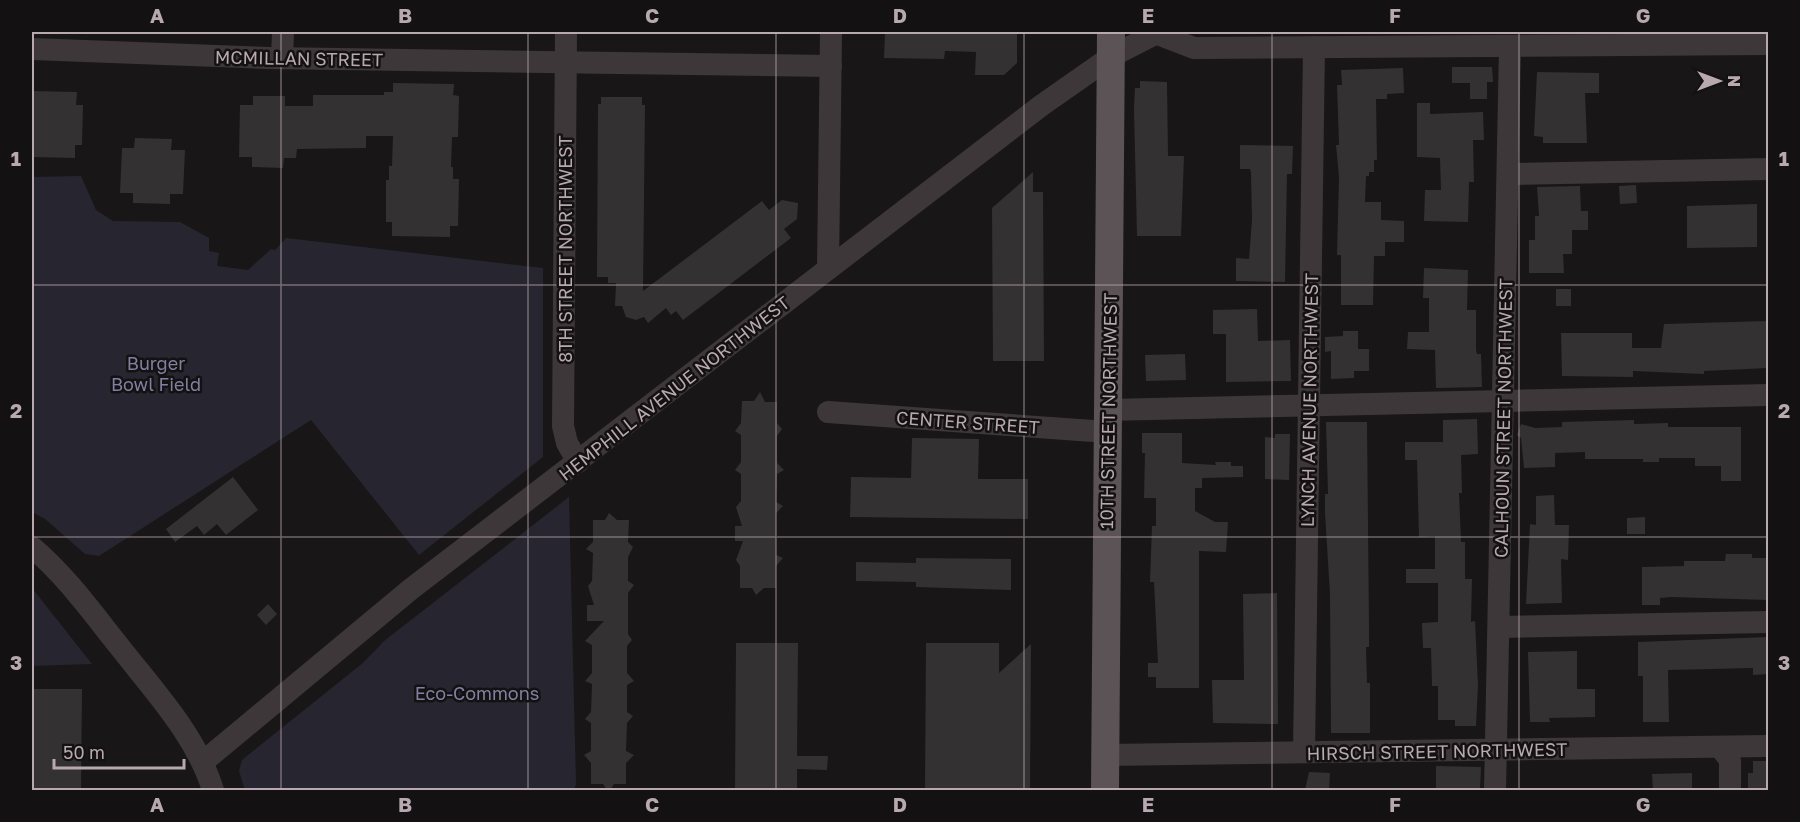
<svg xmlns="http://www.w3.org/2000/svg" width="1800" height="822" font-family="'Golos Text',sans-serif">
<rect width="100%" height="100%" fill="#181616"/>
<g fill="#272630">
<path d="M81,176L96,210L113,221L180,222L209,238V251L219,253L217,266L248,270L271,249L275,250L286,238L543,268V457L419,555L311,420L99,556L85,554L45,519L32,512V177Z"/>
<path d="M569,497L576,784L574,790H245L239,771L242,760L364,662L384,641Z"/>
<path d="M32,588L92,664L32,666Z"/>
</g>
<g fill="#343132">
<path d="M885,32H1017V63L1004,75H975L976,52L945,51L944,59L884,58Z"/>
<path d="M1452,67H1492L1493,82H1487V99H1470V83H1452Z"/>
<path d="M1403,68L1404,93L1387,94V99H1376L1377,160H1374V172H1369V176H1366L1365,202H1381V220L1404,221V242H1385V256H1374L1373,305H1341V255H1337L1339,177L1336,145H1339L1337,85H1342L1341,70Z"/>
<path d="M1537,72L1599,73V93H1585L1587,143H1543V137L1534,136Z"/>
<path d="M1140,81L1167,82L1168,156H1184L1181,236H1137L1134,108L1135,88H1140Z"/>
<path d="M393,83L454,84L453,95L459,96L458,137H452L451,167H453V179H459L458,226H450V237L392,236V222H386V180H389V166H392L393,136H366V148L297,149L296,158H284L283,168L252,167V157H239L240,105H253V96H285V106H313V95H384V92H393Z"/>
<path d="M32,91L77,92L76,105H83L82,145H75V158L32,157Z"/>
<path d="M601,97H642V105H645L643,291L762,201L769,210L782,200L798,203L797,219L784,229L791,238L683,320L676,311L671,315L666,308L648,323L644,317L636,320L626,317L622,306H615L616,283H608V277H597L598,104H601Z"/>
<path d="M1417,103H1430V114L1483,112L1484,140H1473L1474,182H1469L1468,222L1424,221L1425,190H1441L1440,158L1417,157Z"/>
<path d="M135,138L172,139L171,150H185L183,194H170V204L133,203V193H120L122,148H134Z"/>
<path d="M1240,145L1293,146L1292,174H1287L1285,282L1236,281V258L1249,259L1252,220L1251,173L1250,169H1240Z"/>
<path d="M1033,172V192H1043L1044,361H993L992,208Z"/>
<path d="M1636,185L1637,203L1620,204L1619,186Z"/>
<path d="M1580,186L1581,211H1588V230H1572V254H1563L1564,273H1529V240H1535V216H1539L1537,187Z"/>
<path d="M1757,204V247L1687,248V206Z"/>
<path d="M1424,268L1468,270L1467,310H1476V350L1477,354H1481L1482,387L1436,388L1435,350L1407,349L1408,332H1429V298H1423Z"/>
<rect x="1556" y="289" width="15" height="17"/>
<path d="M1257,309L1258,341L1290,340L1291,381L1226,382V334H1213V310Z"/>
<path d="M1768,321V368L1704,371V374L1633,371V377L1562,376L1561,333H1632V348H1661L1664,324Z"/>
<path d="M1343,331H1358V349H1369V371H1354V378L1331,379V351L1325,352V337L1343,336Z"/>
<path d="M1185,354L1186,380L1146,381L1145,355Z"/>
<path d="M760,392L765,402H777V423L782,429L777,436V463L784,470L777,474L776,502L783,506L776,513V555L783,558L776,566V588H764L756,595L752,588H740V566L736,560L743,541H735V526H742L736,507L741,501V474L735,470L741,462V435L735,431L741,423L742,401H754Z"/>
<path d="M1477,419L1478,454L1461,455L1462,493H1459L1461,542H1465V579H1472L1471,622L1475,621L1478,685L1476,726H1455V720H1438V686H1432L1431,648H1423L1422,623L1438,622V583H1406V569H1435V536L1419,537L1417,460H1405V442H1443V420Z"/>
<path d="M1634,420V424L1668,423V427H1741V481H1721V466H1695V458H1659V462H1643V459H1585V452L1555,453V467L1524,468L1521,438L1517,435L1521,424L1535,428L1562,427V422Z"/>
<path d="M1326,422H1367L1369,627V647H1366L1367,683H1370V733H1331L1330,594L1325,513V494H1328Z"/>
<path d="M1142,433H1182V463L1216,465L1215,462H1231V466H1243V477L1202,478V488H1195V511L1215,522H1228L1226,552L1199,551V688H1156V677H1148V663H1158L1154,582H1150L1152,526H1156V498H1144L1145,453H1142Z"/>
<path d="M1275,434H1290L1289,480L1265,479V437L1275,438Z"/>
<path d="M912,438L979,439L978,479H1028V519L850,517L851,477L911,478Z"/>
<path d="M233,477L258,510L226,535L217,524L204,535L197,526L175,542L166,529Z"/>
<path d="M1554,495L1555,525H1569L1568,560L1561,559L1562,603L1526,604L1530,524L1536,525V496Z"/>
<path d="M609,513L617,520H629L628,542L633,547L628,557V581L634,585L628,593V634L632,640L627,646V673L634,681L627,685V712L633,716L627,723L626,751L634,755L626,763V784H614L610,790H607L603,784H591V763L584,755L591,751V723L585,719L591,712L592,684L585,681L592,673V645L585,641L604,621H587V605H594L588,586L592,581L593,553L586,549L593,542V520H605Z"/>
<path d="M1645,517V534H1627V518Z"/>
<path d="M1726,554H1752V558H1768V600L1671,597L1660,598V605H1642V567L1684,566V561H1725Z"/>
<path d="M916,558L1011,559V590L916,587V582L856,581V562L916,563Z"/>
<path d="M1277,593L1278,724L1213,723L1212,680H1244L1243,594Z"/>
<path d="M268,604L277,614L266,625L257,615Z"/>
<path d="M1768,637V674L1753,675V668L1668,670L1669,722H1643V676H1638V642Z"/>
<path d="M736,643H798L797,756H828L827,770L797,769V790H735Z"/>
<path d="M926,643H999V673L1031,644L1030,790H925Z"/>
<path d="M1577,651V689H1595V717L1549,718L1550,722H1530L1528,652Z"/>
<path d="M32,689H82L81,790H32Z"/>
<path d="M1753,761H1768V789H1748V773H1753Z"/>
<path d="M1436,766L1481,767L1480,790H1436Z"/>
<path d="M1309,772L1330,773L1329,790H1305Z"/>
<path d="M1692,773V790H1653L1652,774Z"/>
</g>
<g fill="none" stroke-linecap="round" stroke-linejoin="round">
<g stroke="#3d3739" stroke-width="22">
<path d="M566,32L563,426L567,443L578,462"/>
<path d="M1155,33L1194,48L1768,44"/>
<path d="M32,49L270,58L831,66"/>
<path d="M282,58L283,32"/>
<path d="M1508,174L1768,169"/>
<path d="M828,269L831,32"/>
<path d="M1107,410L1768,395"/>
<path d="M828,412L1107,432"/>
<path d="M32,547C66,576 91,611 119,646C154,691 196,735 213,790"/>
<path d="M1499,627L1768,622"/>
<path d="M1720,747L1730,760V790"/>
<path d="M1304,752L1314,47"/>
<path d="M1105,755L1768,746"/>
<path d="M203,762L411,589L1042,105L1112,56L1159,32"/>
<path d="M1495,790L1510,46"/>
</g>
<path stroke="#5c5356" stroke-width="28" d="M1105,790L1111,32"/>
</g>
<path fill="none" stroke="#b8a8af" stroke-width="1.5" stroke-opacity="0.55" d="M281,32V790M528,32V790M776,32V790M1024,32V790M1272,32V790M1519,32V790M32,285H1768M32,537H1768"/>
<g text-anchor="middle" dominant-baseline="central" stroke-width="5" stroke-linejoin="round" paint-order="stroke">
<g font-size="18" fill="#b8a8af" stroke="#131111">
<text transform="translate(299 58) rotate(1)">MCMILLAN STREET</text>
<text transform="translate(565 249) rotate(-90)">8TH STREET NORTHWEST</text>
<text transform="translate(674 388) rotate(-38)">HEMPHILL AVENUE NORTHWEST</text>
<text transform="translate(1309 400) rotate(-89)">LYNCH AVENUE NORTHWEST</text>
<text transform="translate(1108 411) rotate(-89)">10TH STREET NORTHWEST</text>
<text transform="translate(1503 418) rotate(-89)">CALHOUN STREET NORTHWEST</text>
<text transform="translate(968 422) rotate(4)">CENTER STREET</text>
<text transform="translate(1437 751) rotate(-1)">HIRSCH STREET NORTHWEST</text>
</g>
<g font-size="18" fill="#8081a2" stroke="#131111">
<text x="156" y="363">Burger<tspan x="156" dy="21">Bowl Field</tspan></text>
<text x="477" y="693">Eco-Commons</text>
</g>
</g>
<rect width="1800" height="822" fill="none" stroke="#131111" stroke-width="66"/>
<g transform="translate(1719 81) rotate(90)" stroke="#131111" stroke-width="4.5" paint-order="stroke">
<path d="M0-4.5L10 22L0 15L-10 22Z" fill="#b8a8af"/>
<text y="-9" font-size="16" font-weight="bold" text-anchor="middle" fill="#b8a8af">N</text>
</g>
<path d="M54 759v9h130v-9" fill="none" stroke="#b8a8af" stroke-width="3"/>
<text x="63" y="759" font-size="18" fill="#b8a8af" stroke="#131111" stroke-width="4.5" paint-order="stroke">50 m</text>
<rect x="33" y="33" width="1734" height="756" fill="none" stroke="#b8a8af" stroke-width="2"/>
<g font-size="20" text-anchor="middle" font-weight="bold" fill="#b8a8af">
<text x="157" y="23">A</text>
<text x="405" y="23">B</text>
<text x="652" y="23">C</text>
<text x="900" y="23">D</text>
<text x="1148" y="23">E</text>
<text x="1395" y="23">F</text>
<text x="1643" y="23">G</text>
<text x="16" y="166">1</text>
<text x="1784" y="166">1</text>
<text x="16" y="418">2</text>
<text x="1784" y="418">2</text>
<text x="16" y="670">3</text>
<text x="1784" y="670">3</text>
<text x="157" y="812">A</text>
<text x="405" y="812">B</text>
<text x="652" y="812">C</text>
<text x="900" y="812">D</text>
<text x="1148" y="812">E</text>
<text x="1395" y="812">F</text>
<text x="1643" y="812">G</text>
</g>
</svg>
